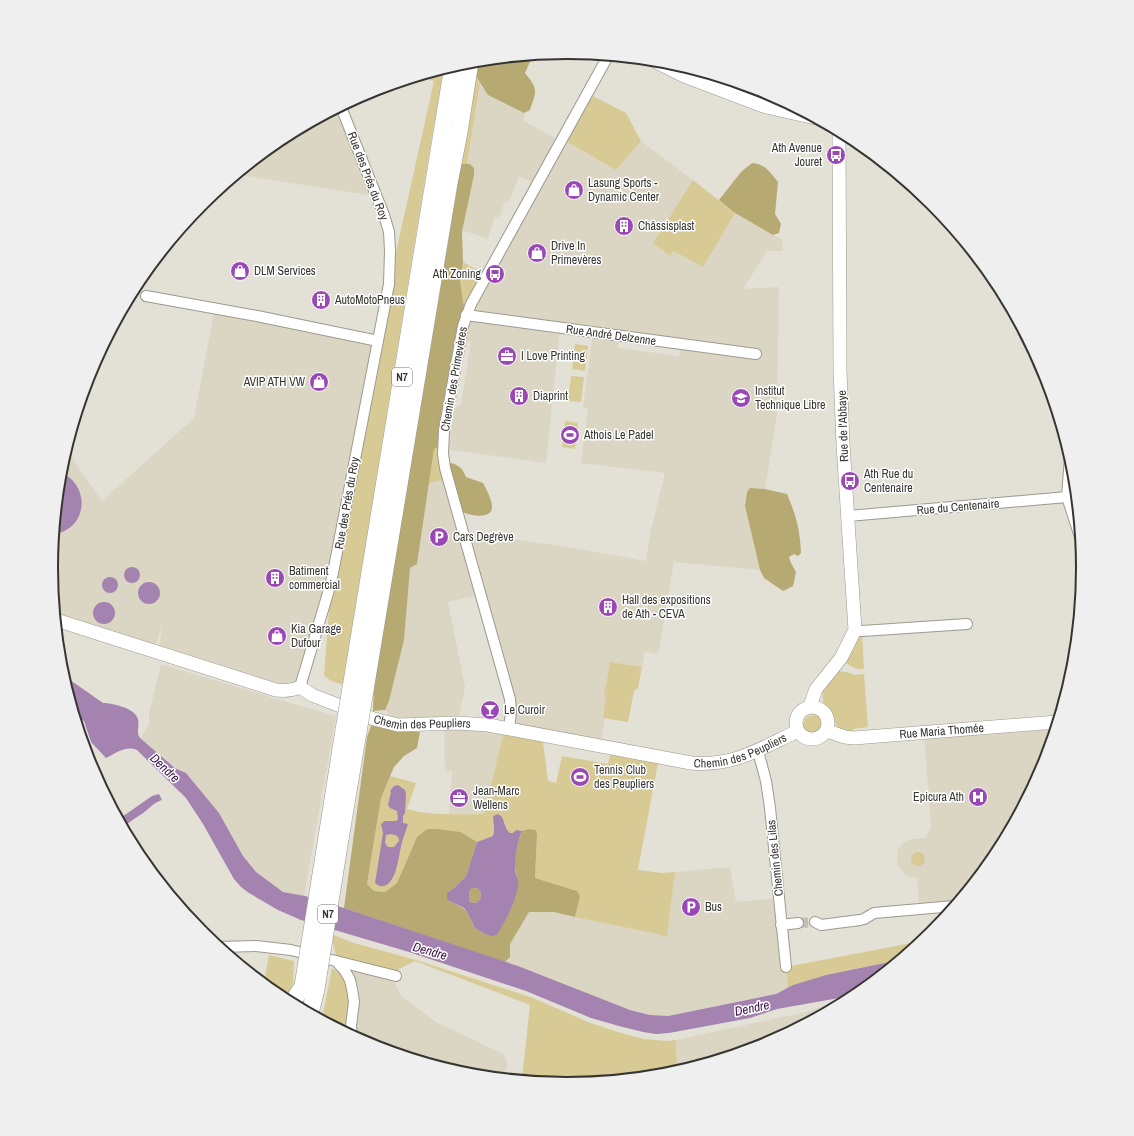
<svg xmlns="http://www.w3.org/2000/svg" width="1134" height="1136" font-family="'Archivo Narrow',sans-serif">
<rect width="100%" height="100%" fill="#e3e0d6"/>
<g fill="#dbd6c4" fill-rule="evenodd">
<path d="M480,84L488,95L524,113V121L560,141L562,139L616,170L641,141L693,180L653,243L670,256L673,251L702,267L735,213L782,240L783,251H766V253L743,289L779,287L777,415L765,489L750,488L745,506L760,570L674,562L658,654L645,652L642,667L610,662L604,695L606,696L603,717L605,718L600,746L509,728L511,717L481,595L448,602L465,687L458,723L505,727L484,814H449L452,771H445L444,723L398,725L385,710L389,701L404,640L410,568L417,564L429,483L449,479L463,532L561,546L646,561L651,530L665,473L581,463L588,408L583,407L593,332L560,328L546,463L443,449L448,412L461,405L471,341L460,340L463,326L536,185L519,176L509,202L505,201L499,218L495,216L488,239L465,231L462,232L474,175L470,164H467ZM619,336L681,344L679,356L618,348Z"/>
<path d="M341,107L376,192L369,195L240,175V172L281,139Z"/>
<path d="M215,308L378,341L339,547L294,690L158,652L163,621L156,645L56,616L51,568L61,467L66,450L102,501L194,418Z"/>
<path d="M161,664L277,699L336,716L304,896L283,892L256,872L243,856L219,813L186,773L171,764L140,738L149,724V713Z"/>
<path d="M1057,722L1044,766L996,855L954,906L919,907L917,878L907,876L901,870L898,865L897,857L898,849L906,841L912,839L926,838L931,827L924,733Z"/>
<path d="M730,867L736,902L779,898L788,988L776,994L667,1016L650,1015L615,1005L505,962L510,957V944L529,912H554L657,934L667,937L675,872Z"/>
<path d="M353,965L396,976L395,983L400,995L436,1022L503,1054L507,1061V1067L504,1074L509,1077L508,1078L466,1074L369,1045L352,1035L350,977Z"/>
<path d="M837,1006L764,1045L677,1071L676,1040L810,1011L816,1008Z"/>
</g>
<g fill="#d8ca95">
<path d="M444,69L430,148L343,684C334,683 330,681 324,675L331,583L389,284L434,81L423,78L424,75Z"/>
<path d="M475,75L480,84L467,164L459,165Z"/>
<path d="M587,93L626,113L641,141L616,170L562,139Z"/>
<path d="M693,180L735,213L703,267L673,251L670,256L653,243Z"/>
<path d="M463,262L486,275L466,315L463,301L460,281Z"/>
<path d="M575,344L588,346L585,371L572,369Z"/>
<path d="M571,376L584,377L581,402L568,401Z"/>
<path d="M565,421L578,423L575,449L562,447Z"/>
<path d="M443,443L449,479L429,483L434,448Z"/>
<path d="M862,631L864,669C854,670 849,665 841,659Z"/>
<path d="M610,662L642,667L638,688L634,691L628,722L603,718L606,696L604,695Z"/>
<path d="M838,671L847,672L855,675L864,674L868,727L853,729V734L843,731L836,725L833,714L825,706L823,701L822,689Z"/>
<circle cx="813" cy="725" r="10"/>
<path d="M505,727L543,742L548,781L556,783L562,756L608,764L612,748L659,757L638,870L662,873L675,872L667,937L657,934L575,917L580,896L577,891L535,878L537,835L528,829L522,831L516,830L513,833H510L507,830L505,823L493,821L494,831L493,836L477,842L461,832L427,829L417,837L397,883L385,892L374,891L367,884L381,798L390,776L416,783L407,809C430,816 460,814 484,814Z"/>
<circle cx="918" cy="859" r="7"/>
<path d="M331,934L351,942L416,960L475,979L533,998L588,1022L618,1032L644,1039L666,1041L676,1040L677,1071L667,1074L567,1084L521,1079H522L530,1005L415,961L399,969L396,976L337,960Z"/>
<path d="M922,941L899,960L826,975L793,985L788,988L786,967Z"/>
<path d="M269,955L294,961L293,982L288,1001L280,997L264,983Z"/>
<path d="M332,968C335,970 339,973 342,976C356,991 350,1014 348,1033L322,1019Z"/>
</g>
<g fill="#b7a972">
<path d="M533,55L525,73C539,90 536,91 530,110L524,113L488,95L475,75L478,61Z"/>
<path d="M752,163C765,164 770,172 778,182L775,214L781,224L779,233L773,235L735,213L719,200L741,172Z"/>
<path d="M463,164H470L474,168V175L462,232L463,262L460,281L463,301L466,315L443,443L434,449L417,564L410,568L404,640L389,701L385,710L373,711L374,686L459,165Z"/>
<path d="M451,463C459,465 463,469 466,477L483,483C486,489 492,499 492,507C492,519 473,516 465,513C462,513 460,510 457,509L447,465Z"/>
<path d="M750,488L765,489L787,494C796,515 800,530 801,553L798,556L794,554L789,557L791,563L796,572L793,586L783,591L764,578L760,570L745,506L747,492Z"/>
<path d="M372,723L393,731L420,732L417,748L404,756L394,767L381,798L367,884L374,891L385,892L397,883L417,837L427,829H437L461,832L477,842L466,876L454,888L447,893V900L463,908L467,912L475,928L483,933L517,876C512,862 517,844 522,831L528,829L536,830L537,835L535,878L577,891L580,896L575,917L554,912H529L510,944V957L505,962L344,908L367,737Z"/>
<path d="M472,888H476L480,890L481,897L478,902L473,903L469,901V891Z"/>
</g>
<g fill="#a483b0" fill-rule="evenodd">
<path d="M61,472C91,486 88,529 54,534Z"/>
<circle cx="132" cy="575" r="8"/>
<circle cx="110" cy="585" r="8"/>
<circle cx="149" cy="593" r="11"/>
<circle cx="104" cy="613" r="11"/>
<path d="M63,675L103,703C112,703 133,708 137,717C141,724 135,731 140,738L175,768L186,773L219,813L243,856L256,872L283,892L305,896L344,908L518,966L630,1010L650,1015L668,1016L776,994L793,985L826,975L899,960L856,995L777,1009L750,1018L669,1033L656,1034L643,1032L619,1026L591,1018L526,991L409,952L301,920L278,910L249,893L241,887L234,879L203,824L186,798L137,750C126,745 116,753 106,758L91,742L84,721L75,716Z"/>
<path d="M398,785L405,790L406,793L405,813L403,816V823L408,824C406,830 404,836 402,842C399,852 397,885 383,886C380,887 378,885 375,883L383,833L381,824L385,821H396L398,819L397,811L390,808L388,805L391,792L390,791L394,786ZM391,834C396,835 399,836 399,841L394,847H388L385,843L386,835Z"/>
<path d="M159,794L162,800C153,803 150,808 143,813C136,818 129,822 123,827L119,819L152,796Z"/>
<path d="M498,814L502,817L507,830L510,833H513L516,830L522,831C517,843 515,855 515,868C515,874 519,879 518,886C515,904 506,919 497,935L491,936L483,933L475,928L467,912L464,908L447,900V893L454,888L466,876L477,842L493,836L494,831L493,817L495,815ZM472,888H476L480,890L481,897L478,902L473,903L469,901V891Z"/>
</g>
<g fill="none" stroke-linecap="round" stroke-linejoin="round">
<path stroke="#c0beb5" stroke-width="10" stroke-dasharray="10 5" stroke-linecap="butt" d="M798,923L815,922"/>
<g stroke="#9c9a90" stroke-width="12">
<g id="minor">
<path d="M146,296L257,316L378,341"/>
<path d="M466,315L756,354"/>
<path d="M1070,457L1067,497L1080,537"/>
<path d="M848,516L1067,497"/>
<path d="M855,630L862,631L967,624"/>
<path d="M300,687L331,583L389,284L390,251L389,232L384,215L341,107"/>
<path d="M509,728L511,712L510,699L445,468L443,454L444,431L463,326L471,304L608,56"/>
<path d="M758,751L766,781L770,808L786,967"/>
<path d="M815,922L821,925L860,920L864,919L874,913L954,906"/>
<path d="M781,925L798,923"/>
<path d="M219,947L256,946L291,950L336,961L345,971L350,980L352,989L354,1002L351,1026L352,1035"/>
<path d="M336,961L396,976"/>
</g>
</g>
<g stroke="#9c9a90" stroke-width="14">
<g id="tertiary">
<path d="M654,61L684,76L763,106L815,118"/>
<path id="s1" d="M56,620L276,690C285,691 292,691 300,687L312,695L374,719L398,725L458,723L488,725L691,763C734,767 761,748 798,731"/>
<path d="M810,706L816,689L841,658L855,630L843,444L840,370L839,131"/>
<circle cx="812" cy="723" r="16"/>
<path id="s2" d="M827,731L845,737L854,738L1057,722"/>
</g>
</g>
<g stroke="#9c9a90" stroke-width="18">
<g id="trunk">
<path d="M351,688L453,66"/>
<path d="M365,690L449,183L459,132L470,62"/>
<path d="M327,837L344,730"/>
<path d="M340,839L358,732"/>
<path d="M292,1003L303,986"/>
<path d="M310,1013L316,989"/>
</g>
</g>
<use href="#minor" stroke="#fff" stroke-width="10"/>
<use href="#tertiary" stroke="#fff" stroke-width="13"/>
<use href="#trunk" stroke="#fff" stroke-width="17"/>
<g stroke="#9c9a90" stroke-width="18" stroke-linecap="butt">
<g id="trunk-bridge">
<path d="M344,730L351,688"/>
<path d="M358,732L365,690"/>
<path d="M303,986L327,837"/>
<path d="M316,989L340,839"/>
</g>
</g>
<use href="#trunk-bridge" stroke="#fff" stroke-width="17"/>
</g>
<defs>
<g id="bus-disc" transform="scale(1)"><circle r="9.5" fill="#9b48b7" stroke="#fff"/><path d="M-5-6H5V4H4V6H2V4H-2V6H-4V4H-5ZM-3.5-4V0h7V-4ZM-3.5 1.2v1.5H-2V1.2ZM2 1.2v1.5H3.5V1.2Z" fill="#fff"/></g>
<g id="shop-disc" transform="scale(1)"><circle r="9.5" fill="#9b48b7" stroke="#fff"/><path d="M-5-2.5h2.3a2.7 3.5 0 0 1 5.4 0H5L5.5 6h-11ZM-1.5-2.5h3a1.5 2.3 0 0 0-3 0Z" fill="#fff"/></g>
<g id="building-disc" transform="scale(1)"><circle r="9.5" fill="#9b48b7" stroke="#fff"/><path d="M-4-6H4V6H1V3H-1V6H-4ZM-2.5-4.3h1.7v1.8h-1.7ZM.8-4.3h1.7v1.8H.8ZM-2.5-1h1.7V.8h-1.7ZM.8-1h1.7V.8H.8Z" fill="#fff"/></g>
<g id="office-disc" transform="scale(1)"><circle r="9.5" fill="#9b48b7" stroke="#fff"/><path d="M-6-3h4V-5.5h4V-3h4V5H-6ZM-1-4.5V-3h2v-1.5ZM-6 0V1H6V0Z" fill="#fff"/></g>
<g id="school-disc" transform="scale(1)"><circle r="9.5" fill="#9b48b7" stroke="#fff"/><path d="M0-5L7-2L0 1L-7-2ZM-4 1L0 2.5L4 1V4Q0 6-4 4Z" fill="#fff"/></g>
<g id="stadium-disc" transform="scale(1)"><circle r="9.5" fill="#9b48b7" stroke="#fff"/><path d="M0-5a6.5 5 0 1 0 0 10a6.5 5 0 1 0 0-10ZM-3.5-1.8h7v3.6h-7Z" fill="#fff"/></g>
<g id="parking-disc" transform="scale(1)"><circle r="9.5" fill="#9b48b7" stroke="#fff"/><path d="M-3.5-5.5H1a3.5 3.5 0 0 1 0 7H-1V5.5H-3.5ZM-1-3.4V-.6H.8a1.4 1.4 0 0 0 0-2.8Z" fill="#fff"/></g>
<g id="bar-disc" transform="scale(1)"><circle r="9.5" fill="#9b48b7" stroke="#fff"/><path d="M-6-5H6L.8 .8V4.5H3.5V6h-7V4.5H-.8V.8Z" fill="#fff"/></g>
<g id="hospital-disc" transform="scale(1)"><circle r="9.5" fill="#9b48b7" stroke="#fff"/><path d="M-5-5h3v3.5h4V-5h3V5h-3V1.5h-4V5h-3Z" fill="#fff"/></g>
</defs>
<g fill-rule="evenodd">
<use href="#bus-disc" x="836" y="155"/>
<use href="#shop-disc" x="574" y="190"/>
<use href="#building-disc" x="624" y="226"/>
<use href="#shop-disc" x="537" y="253"/>
<use href="#shop-disc" x="240" y="271"/>
<use href="#bus-disc" x="495" y="274"/>
<use href="#building-disc" x="321" y="300"/>
<use href="#office-disc" x="507" y="356"/>
<use href="#shop-disc" x="319" y="382"/>
<use href="#building-disc" x="519" y="396"/>
<use href="#school-disc" x="741" y="398"/>
<use href="#stadium-disc" x="570" y="435"/>
<use href="#bus-disc" x="850" y="481"/>
<use href="#parking-disc" x="439" y="537"/>
<use href="#building-disc" x="275" y="578"/>
<use href="#building-disc" x="608" y="607"/>
<use href="#shop-disc" x="277" y="636"/>
<use href="#bar-disc" x="490" y="710"/>
<use href="#stadium-disc" x="580" y="777"/>
<use href="#hospital-disc" x="978" y="797"/>
<use href="#office-disc" x="459" y="798"/>
<use href="#parking-disc" x="691" y="907"/>
</g>
<g text-anchor="middle" dominant-baseline="central" stroke-width="3" stroke-linejoin="round" paint-order="stroke">
<g fill="#fff" stroke="#72726f" stroke-width="1">
<rect x="392" y="368" width="20" height="18" rx="3"/>
<rect x="318" y="905" width="20" height="18" rx="3"/>
</g>
<g font-size="11" font-weight="bold" fill="#363531">
<text x="402" y="377">N7</text>
<text x="328" y="914">N7</text>
</g>
<g font-size="12" fill="#363531" stroke="#fff" text-anchor="start">
<text x="822" y="148" text-anchor="end">Ath Avenue<tspan x="822" dy="14">Jouret</tspan></text>
<text x="588" y="183">Lasung Sports -<tspan x="588" dy="14">Dynamic Center</tspan></text>
<text x="638" y="226">Châssisplast</text>
<text x="551" y="246">Drive In<tspan x="551" dy="14">Primevères</tspan></text>
<text x="254" y="271">DLM Services</text>
<text x="481" y="274" text-anchor="end">Ath Zoning</text>
<text x="335" y="300">AutoMotoPneus</text>
<text x="521" y="356">I Love Printing</text>
<text x="305" y="382" text-anchor="end">AVIP ATH VW</text>
<text x="755" y="391">Institut<tspan x="755" dy="14">Technique Libre</tspan></text>
<text x="533" y="396">Diaprint</text>
<text x="584" y="435">Athois Le Padel</text>
<text x="864" y="474">Ath Rue du<tspan x="864" dy="14">Centenaire</tspan></text>
<text x="453" y="537">Cars Degrève</text>
<text x="289" y="571">Batiment<tspan x="289" dy="14">commercial</tspan></text>
<text x="622" y="600">Hall des expositions<tspan x="622" dy="14">de Ath - CEVA</tspan></text>
<text x="291" y="629">Kia Garage<tspan x="291" dy="14">Dufour</tspan></text>
<text x="504" y="710">Le Curoir</text>
<text x="594" y="770">Tennis Club<tspan x="594" dy="14">des Peupliers</tspan></text>
<text x="473" y="791">Jean-Marc<tspan x="473" dy="14">Wellens</tspan></text>
<text x="964" y="797" text-anchor="end">Epicura Ath</text>
<text x="705" y="907">Bus</text>
</g>
<g font-size="12" fill="#363531" stroke="#fff">
<text transform="translate(368 176) rotate(69)">Rue des Prés du Roy</text>
<text transform="translate(611 335) rotate(8)">Rue André Delzenne</text>
<text transform="translate(454 379) rotate(-80)">Chemin des Primevères</text>
<text transform="translate(843 426) rotate(-92)">Rue de l'Abbaye</text>
<text transform="translate(347 503) rotate(-80)">Rue des Prés du Roy</text>
<text transform="translate(958 507) rotate(-5)">Rue du Centenaire</text>
<text stroke="none"><textPath href="#s1" startOffset="385">Chemin des Peupliers</textPath></text>
<text stroke="none"><textPath href="#s2" startOffset="116">Rue Maria Thomée</textPath></text>
<text stroke="none"><textPath href="#s1" startOffset="709">Chemin des Peupliers</textPath></text>
<text transform="translate(775 858) rotate(-96)">Chemin des Lilas</text>
</g>
<g font-size="13" font-style="italic" fill="#3d124a" stroke="#fff">
<text transform="translate(165 768) rotate(43)">Dendre</text>
<text transform="translate(430 951) rotate(16)">Dendre</text>
<text transform="translate(752 1008) rotate(-12)">Dendre</text>
</g>
</g>
<path d="M0 0H1134V1136H0ZM58 568a509 509 0 1 1 1018 0a509 509 0 1 1-1018 0Z" fill="#efefef" fill-rule="evenodd"/>
<path fill="none" stroke="#363531" stroke-width="2" d="M58 568a509 509 0 1 1 1018 0a509 509 0 1 1-1018 0Z"/>
</svg>
